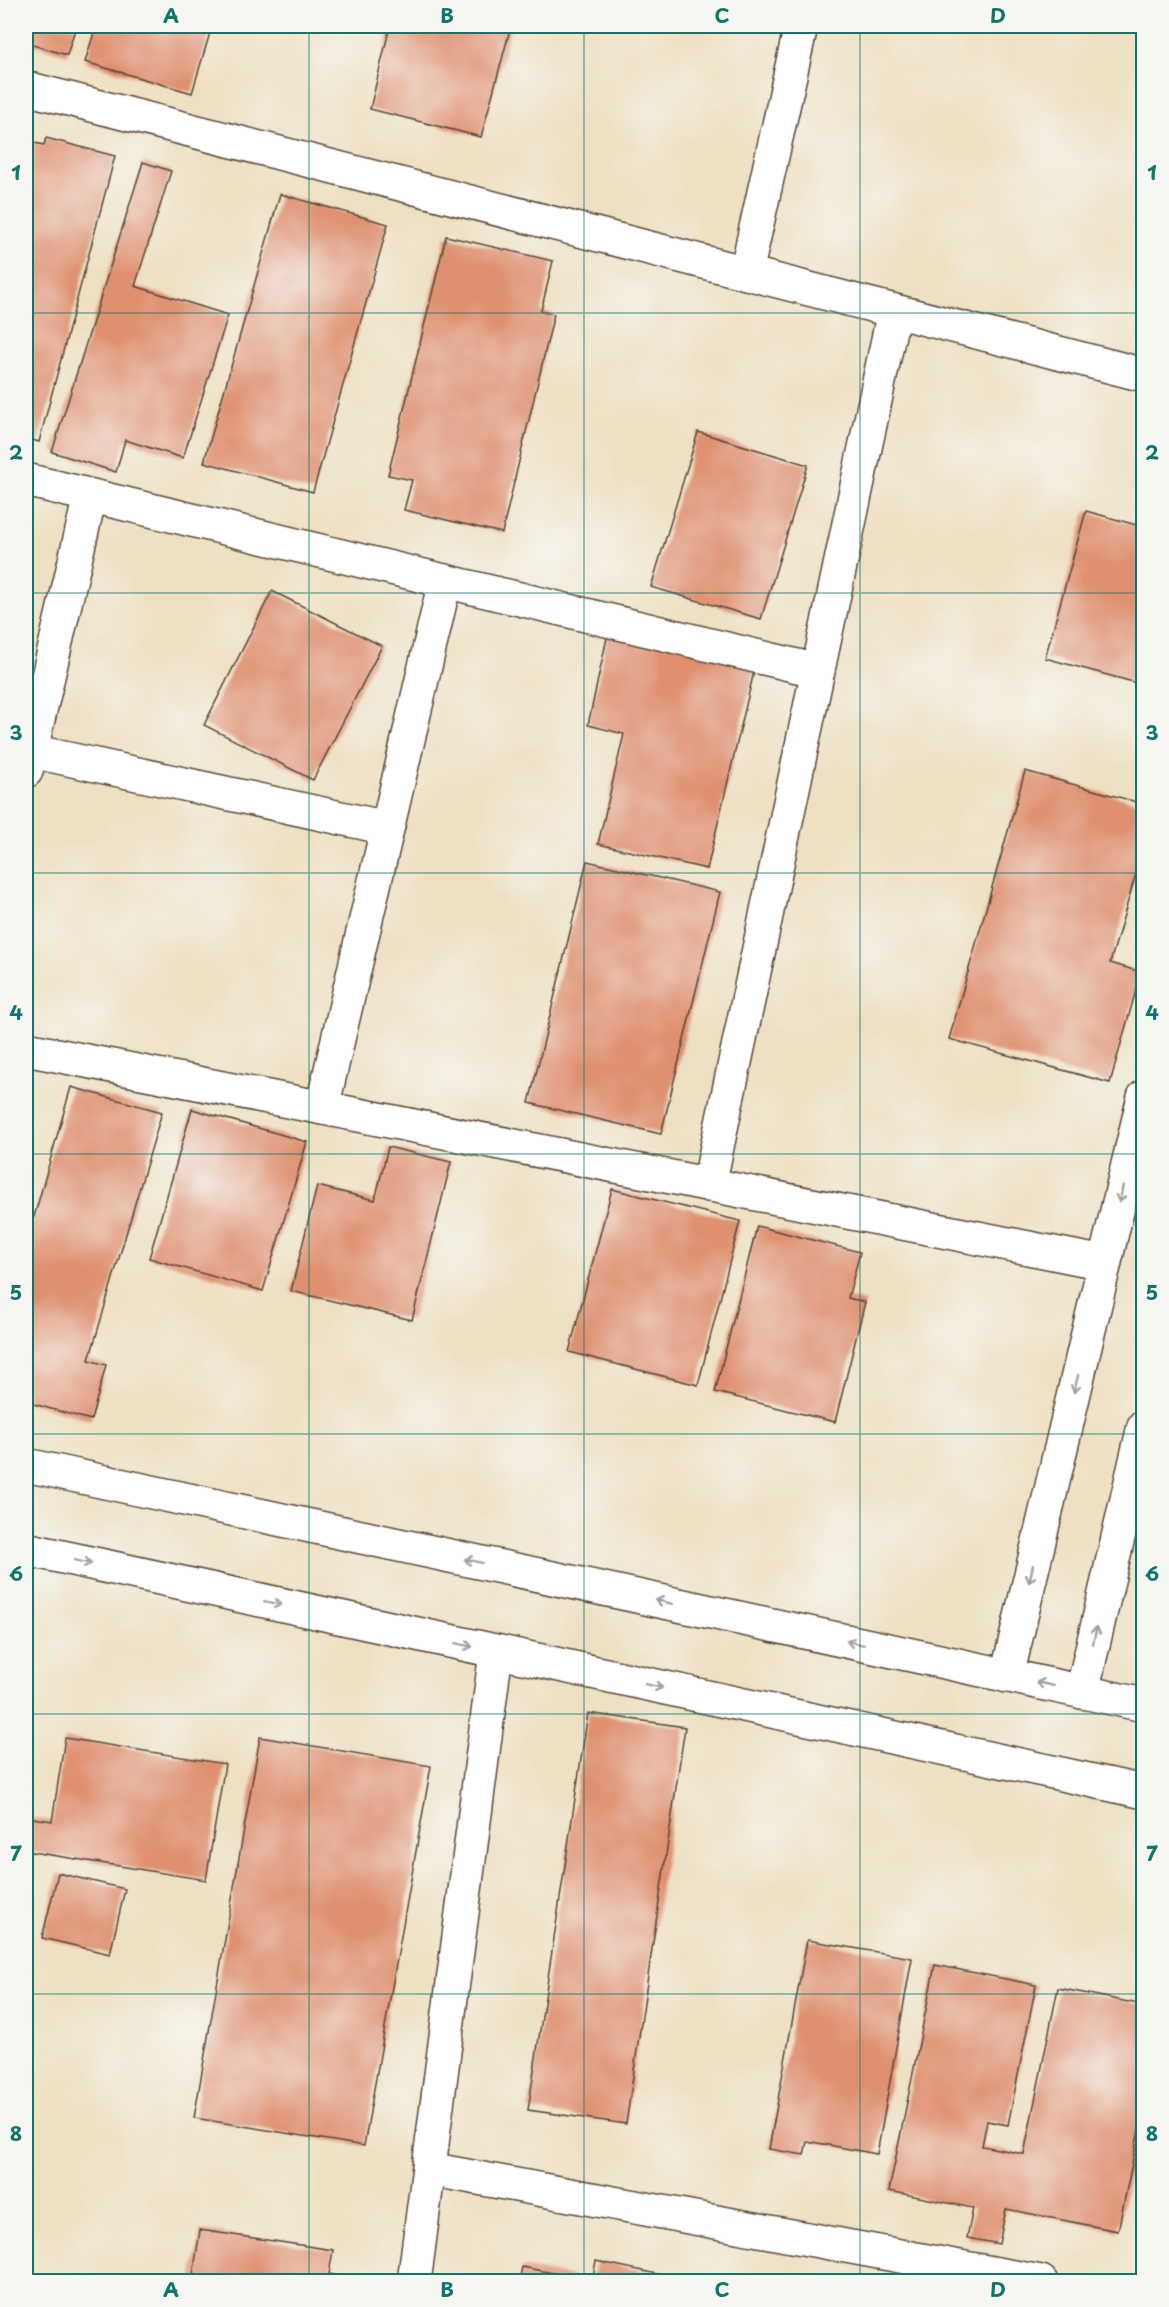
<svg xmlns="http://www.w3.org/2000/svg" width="1169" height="2307" font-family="'Playpen Sans',sans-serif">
<rect width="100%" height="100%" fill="#f6f6f2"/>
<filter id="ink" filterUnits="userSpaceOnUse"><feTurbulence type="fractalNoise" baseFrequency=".0167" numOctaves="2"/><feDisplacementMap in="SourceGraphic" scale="12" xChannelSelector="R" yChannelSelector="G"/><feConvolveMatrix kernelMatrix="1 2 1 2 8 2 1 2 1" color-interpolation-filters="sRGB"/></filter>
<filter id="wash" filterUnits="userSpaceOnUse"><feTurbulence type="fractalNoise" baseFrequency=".008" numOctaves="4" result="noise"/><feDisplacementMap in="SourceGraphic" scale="24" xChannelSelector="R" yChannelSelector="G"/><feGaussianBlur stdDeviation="1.35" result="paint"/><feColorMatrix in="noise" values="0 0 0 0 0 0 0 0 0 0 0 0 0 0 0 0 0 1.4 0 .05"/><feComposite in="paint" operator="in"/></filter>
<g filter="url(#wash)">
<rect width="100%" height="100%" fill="#eee0c2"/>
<g id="blocks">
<g fill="#df906f">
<path d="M26,26H76L67,55L26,43Z"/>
<path d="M96,26H212L192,93L85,62Z"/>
<path d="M390,26H511L481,137L370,109Z"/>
<path d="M46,138L115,156L39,442L26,438V141L44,145Z"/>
<path d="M143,162L171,171L135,286L228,315L183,458L125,440L116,472L52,452Z"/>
<path d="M280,194L388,224L313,492L204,462Z"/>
<path d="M446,236L553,261L541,311L554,314L502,533L404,510L412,480L388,475Z"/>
<path d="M698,432L808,465L761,619L651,587Z"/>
<path d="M1086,511L1144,527V685L1045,658Z"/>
<path d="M272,591L382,646L313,780L204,725Z"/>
<path d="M608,633L757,659L707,869L598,844L624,734L588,725Z"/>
<path d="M1025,771L1144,804V846L1110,963L1141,972L1110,1083L949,1039Z"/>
<path d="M587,861L720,892L661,1134L529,1103Z"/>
<path d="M71,1087L162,1112L89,1360L106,1365L91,1420L26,1402V1214L34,1217Z"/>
<path d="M192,1109L307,1142L263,1291L149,1258Z"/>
<path d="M388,1147L451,1162L412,1320L291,1291L317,1186L375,1200Z"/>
<path d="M612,1189L740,1221L698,1385L569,1352Z"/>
<path d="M757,1226L860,1252L848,1298L865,1302L835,1422L715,1392Z"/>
<path d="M588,1713L685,1727L626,2124L528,2110Z"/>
<path d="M260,1737L431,1766L364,2146L194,2118Z"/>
<path d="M65,1738L225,1764L206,1880L26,1851V1817L52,1821Z"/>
<path d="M58,1873L125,1889L110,1954L42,1938Z"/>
<path d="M807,1940L912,1958L877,2154L807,2141L804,2155L769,2149Z"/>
<path d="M935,1965L1036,1985L1008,2125L987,2121L982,2146L1024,2154L1058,1988L1144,2005V2106L1118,2231L1006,2209L999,2244L967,2238L973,2208L889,2191Z"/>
<path d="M200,2230L333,2250L329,2274L350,2278L349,2282H192Z"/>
<path d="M596,2261L681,2279V2282H592Z"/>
<path d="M522,2267L590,2280V2282H519Z"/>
</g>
</g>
</g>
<g filter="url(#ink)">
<use href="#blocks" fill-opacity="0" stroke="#564537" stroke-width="1.5"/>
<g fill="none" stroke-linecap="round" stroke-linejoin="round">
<g stroke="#564537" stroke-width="36">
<g id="street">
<path d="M26,88L1144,375"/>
<path d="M746,273L801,26"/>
<path d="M26,480L818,671"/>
<path d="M31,751L387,828"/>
<path d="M26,771L90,496"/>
<path d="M26,1049L1104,1263"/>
<path d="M322,1108L445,581"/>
<path d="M709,1185L894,311"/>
<path d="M26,1465L1144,1705"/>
<path d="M26,1549L1144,1792"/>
<path d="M1007,1676L1144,1097"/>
<path d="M1082,1692L1144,1426"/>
<path d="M429,2169L1041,2282"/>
<path d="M414,2282L496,1652"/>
</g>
</g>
<use href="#street" stroke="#fff" stroke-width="33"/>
</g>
<defs><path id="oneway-shaft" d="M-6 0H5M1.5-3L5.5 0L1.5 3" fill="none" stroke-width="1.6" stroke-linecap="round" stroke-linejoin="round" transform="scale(1.5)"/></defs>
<g stroke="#a79f9a">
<use href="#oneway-shaft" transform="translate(1121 1194) rotate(103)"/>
<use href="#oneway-shaft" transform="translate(1076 1384) rotate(103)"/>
<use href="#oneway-shaft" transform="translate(473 1561) rotate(-168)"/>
<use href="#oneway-shaft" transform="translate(83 1562) rotate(12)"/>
<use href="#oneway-shaft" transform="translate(1031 1574) rotate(103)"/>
<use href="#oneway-shaft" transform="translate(664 1602) rotate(-168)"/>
<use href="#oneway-shaft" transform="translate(273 1603) rotate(12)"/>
<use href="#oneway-shaft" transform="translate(1095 1635) rotate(-77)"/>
<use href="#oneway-shaft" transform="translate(855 1643) rotate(-168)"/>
<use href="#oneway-shaft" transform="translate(464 1645) rotate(12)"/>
<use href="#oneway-shaft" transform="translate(1045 1684) rotate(-168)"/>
<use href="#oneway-shaft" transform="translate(654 1686) rotate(12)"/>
</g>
</g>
<path fill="none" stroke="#0f766e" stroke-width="1.5" stroke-opacity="0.55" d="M309,26V2282M584,26V2282M860,26V2282M26,313H1144M26,593H1144M26,873H1144M26,1154H1144M26,1434H1144M26,1714H1144M26,1994H1144"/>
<rect width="1169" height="2307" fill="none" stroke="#f6f6f2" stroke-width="66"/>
<rect x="33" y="33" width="1103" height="2241" fill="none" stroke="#0f766e" stroke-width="2"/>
<g font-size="20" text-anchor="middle" font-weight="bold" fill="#0f766e">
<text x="171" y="23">A</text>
<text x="447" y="23">B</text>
<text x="722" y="23">C</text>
<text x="998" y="23">D</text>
<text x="16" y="180">1</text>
<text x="1152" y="180">1</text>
<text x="16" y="460">2</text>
<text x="1152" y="460">2</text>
<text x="16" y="740">3</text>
<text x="1152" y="740">3</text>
<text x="16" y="1020">4</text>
<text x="1152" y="1020">4</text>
<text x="16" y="1300">5</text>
<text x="1152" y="1300">5</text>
<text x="16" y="1581">6</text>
<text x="1152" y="1581">6</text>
<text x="16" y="1861">7</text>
<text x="1152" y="1861">7</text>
<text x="16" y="2141">8</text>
<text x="1152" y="2141">8</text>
<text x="171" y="2297">A</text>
<text x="447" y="2297">B</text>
<text x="722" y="2297">C</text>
<text x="998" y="2297">D</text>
</g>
</svg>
